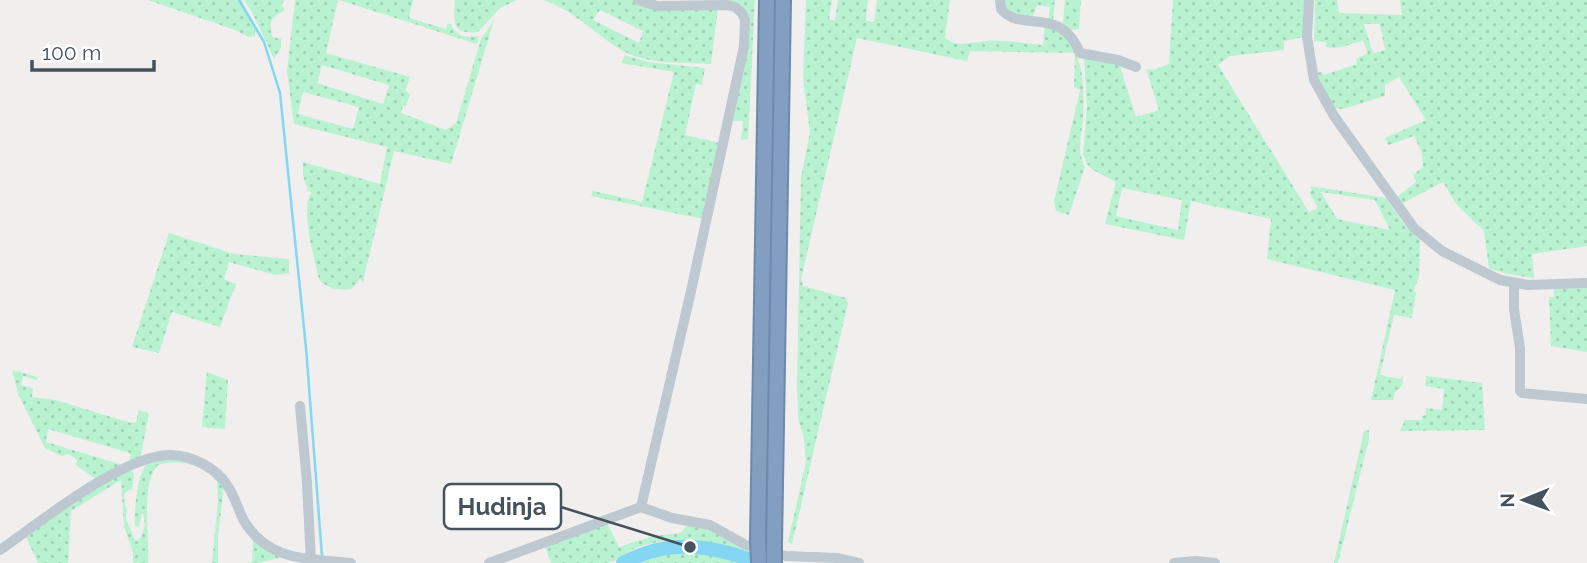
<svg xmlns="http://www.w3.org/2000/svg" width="1587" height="563" font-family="Raleway,sans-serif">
<defs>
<pattern id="grass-dots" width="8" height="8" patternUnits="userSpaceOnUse" patternTransform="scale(1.75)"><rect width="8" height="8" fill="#b9f2d1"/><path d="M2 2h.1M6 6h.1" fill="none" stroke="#a0d1b6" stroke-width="1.8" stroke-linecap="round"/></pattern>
</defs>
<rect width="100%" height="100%" fill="#f1eeee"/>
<g fill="url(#grass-dots)" fill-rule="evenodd">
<path d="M148,0H241L255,25V36L249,37L235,30Z"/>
<path d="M244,0H284L282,5L285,10C269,20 270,19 272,37L281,39V48L274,59L252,12Z"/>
<path d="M295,0H338L326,53L410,77L405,91L410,94L406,106H403L401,113L446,130L456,123L481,39L494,20L451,164L394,151L363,282L360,279L352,289C339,290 327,290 319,279C315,260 299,207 312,193L308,191L303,175V162L380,184L387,147L294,124L287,71ZM322,65L389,85L383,104L317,83ZM303,92L359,107L353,129L298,114Z"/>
<path d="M339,0H413L409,18L446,29L447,24H451C456,37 467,38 479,36L477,44Z"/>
<path d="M455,0H517L500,8L478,32C450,35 454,21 455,0Z"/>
<path d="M543,0H634L718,8L711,64C683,62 650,65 625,52C596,36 575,10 543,0ZM600,10L643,31L639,43L593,20Z"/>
<path d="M727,0H755L748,139L741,140L743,121H731C736,100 757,26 746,11C742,5 734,3 727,0Z"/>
<path d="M806,0H832L829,19L835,21L838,0H868L866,21L874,22L877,0H950L945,38C957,48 973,42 987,41C1005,39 1025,44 1043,45L1045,26L1065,32C1083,61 1085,83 1083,118C1082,134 1076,151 1085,167L1069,215L1056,211L1054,202L1080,90L1074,87L1075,53L970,51L967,61L857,38L801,279L803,286L846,298L848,303L792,544L788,542L806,462L804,438L798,418L797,383L801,177L810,132L803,79Z"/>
<path d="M1002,0H1055L1053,21L1063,23L1065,0H1081L1079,29L1071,30L1048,22L1050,7L1037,5L1032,19L1006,12Z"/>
<path d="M1173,0H1304L1303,37L1284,41V50L1230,56L1218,65L1309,212L1318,208L1309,192L1312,190L1310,186L1386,198L1403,223L1420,240L1419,277L1414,290L1416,293L1412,318L1394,315L1380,375L1400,379L1403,375L1402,386L1395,392L1393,400H1371L1395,290L1267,259L1271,219L1191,201L1184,240L1105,224L1116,182L1093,170L1087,164L1083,154L1087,106L1084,60L1086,58L1119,63L1136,117L1159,110L1146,69L1153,70L1169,64ZM1122,188L1182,200L1178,230L1116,216ZM1321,192L1375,200L1390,230L1337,219Z"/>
<path d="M1315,0H1337L1339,13L1402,15L1400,0H1587V246L1532,254L1534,278L1507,274L1489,268L1484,231L1456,204L1443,182L1401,204L1397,197L1416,182L1413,175L1423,167L1422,153L1414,136L1388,145L1385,138L1426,120L1399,77L1385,85V96L1343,109L1334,108L1316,73L1321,72L1324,75L1357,64L1356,59L1368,53L1363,41C1351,43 1340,50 1326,47V42L1314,41ZM1364,24H1380L1385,50L1373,53Z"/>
<path d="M625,55L648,62L705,68L702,85L696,84L685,135L720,143L703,219L591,196L593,191L642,202L674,72L621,63Z"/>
<path d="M169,233L234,254L289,259V273L275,275L229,262L224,279L236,284L220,327L172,312L159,353L132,347Z"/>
<path d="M1587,288V352L1551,346L1549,297H1554V289Z"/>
<path d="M12,370L38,377L36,380L23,376L21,385L33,388L32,397L55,400L131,423L136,422L139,410L149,413L140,460L99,481L76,465L77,460L69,454L62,456L45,448L18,394ZM48,429L130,453V459L123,465L46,442Z"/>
<path d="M207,372L228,380L225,429L202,427Z"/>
<path d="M1426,376L1482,383L1485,430L1400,431L1405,420H1422V416L1426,415V408L1442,410L1444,389L1425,386Z"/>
<path d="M1369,430V439L1338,563H1334L1364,431Z"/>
<path d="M163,459L194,462L224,484L218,537V563H212L218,501L217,482C203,464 180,459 158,465C140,483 150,538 148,563H133V552L124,527L121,480L71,511L68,563H38L25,535L69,504L129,469L134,473L132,491L130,489L124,494L125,506L127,509L126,519L135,540L138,541C144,534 147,521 142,513L139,527L135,526C134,514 137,473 147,464C151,461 157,460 163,459Z"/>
<path d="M607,523L619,547L653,536L681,533L687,525L711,530L745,546L744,551C708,541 672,534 636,548C626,552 617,561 607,563C590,563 569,563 551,563L544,544Z"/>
<path d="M253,539L283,557L258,563H247L252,562Z"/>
<path d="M687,550L720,553L745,563H634L671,551Z"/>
</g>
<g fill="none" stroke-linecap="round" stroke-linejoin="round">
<path stroke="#83d7f2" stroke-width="2.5" d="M239,0L264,42L280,93L306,348L322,556"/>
<path stroke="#83d7f2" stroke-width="14" d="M623,563C671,537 713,546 761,563"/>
<g stroke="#6d89ac" stroke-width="18">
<g id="highway">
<path d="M758,540L767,0"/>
<path d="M774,545L783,0"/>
</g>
</g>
<g stroke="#bdc8d1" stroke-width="10">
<path d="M638,0L657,6L727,5L735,7L742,13L745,20L744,46L691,291L641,507L672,518L710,525L746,545L786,556L837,558L859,563"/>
<path d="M1000,0L1001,9C1022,34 1060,4 1080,53L1118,60L1136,67"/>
<path d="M1309,0L1307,37L1314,80L1334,116L1414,228L1442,251L1500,280L1528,285L1587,283"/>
<path d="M1514,284V309L1520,348V391L1522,393L1587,399"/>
<path d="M300,406L307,483L311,562"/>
<path d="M0,550C39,523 125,453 172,455C193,456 216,468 227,485C234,495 238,508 243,519C267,562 308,558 351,563"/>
<path d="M489,563L641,507"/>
<path d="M1174,563L1196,561L1215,563"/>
</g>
<use href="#highway" stroke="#829ec1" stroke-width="14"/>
<g stroke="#6d89ac" stroke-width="18" stroke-linecap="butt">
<g id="highway-bridge">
<path d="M758,540L759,563"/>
<path d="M774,545V563"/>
</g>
</g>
<use href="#highway-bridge" stroke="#829ec1" stroke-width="14"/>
</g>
<path fill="none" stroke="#45515d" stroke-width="2.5" d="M690 547L561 507"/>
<circle fill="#45515d" stroke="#fff" stroke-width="2.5" cx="690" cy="547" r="7"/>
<rect fill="#fff" stroke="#45515d" stroke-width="2.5" x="444" y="484" width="117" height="45" rx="7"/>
<g font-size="24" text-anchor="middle" font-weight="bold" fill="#45515d">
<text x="502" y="515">Hudinja</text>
</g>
<g transform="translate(1524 500) rotate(269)" stroke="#ffffff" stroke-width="5" paint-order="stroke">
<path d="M0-5L12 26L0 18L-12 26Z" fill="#45515d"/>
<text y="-10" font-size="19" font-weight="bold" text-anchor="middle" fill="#45515d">N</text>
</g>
<path d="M32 60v10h122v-10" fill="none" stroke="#45515d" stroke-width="3.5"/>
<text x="42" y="60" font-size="21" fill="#45515d" stroke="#ffffff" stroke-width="5" paint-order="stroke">100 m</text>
</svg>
